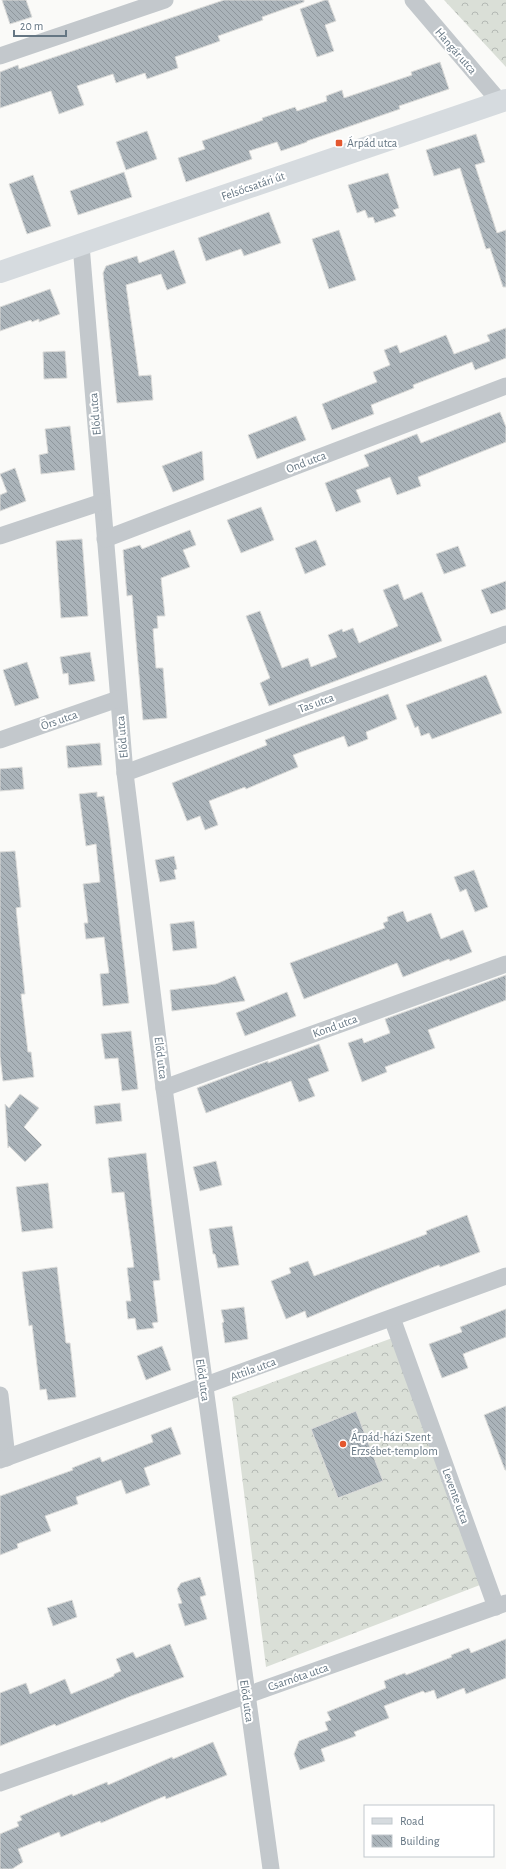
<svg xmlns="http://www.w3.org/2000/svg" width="506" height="1869" font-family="'Alegreya Sans',sans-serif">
<defs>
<pattern id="forest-crowns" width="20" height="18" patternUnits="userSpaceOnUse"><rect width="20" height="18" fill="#dadfd7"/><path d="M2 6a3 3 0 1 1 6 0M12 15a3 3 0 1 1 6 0" fill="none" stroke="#b4b9b4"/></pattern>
<pattern id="building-back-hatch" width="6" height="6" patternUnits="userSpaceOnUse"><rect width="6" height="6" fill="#aab3b9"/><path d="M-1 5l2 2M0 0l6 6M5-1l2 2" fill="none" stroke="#8e969c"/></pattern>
</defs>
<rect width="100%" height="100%" fill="#fafaf8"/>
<g fill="url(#forest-crowns)">
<path d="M444,0H506V67Z"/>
<path d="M395,1337L480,1585L266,1667L232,1397Z"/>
</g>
<g fill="url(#building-back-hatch)" stroke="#dcdcda">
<path d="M2,0H26L32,17L10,24Z"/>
<path d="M224,0H304V2L262,17L263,20L218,36L220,41L175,57L178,68L147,79L145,73L116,83L113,74L77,86L84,105L59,114L51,91L0,108V72L18,65L19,69Z"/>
<path d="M325,0H328L336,21L325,25L334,51L317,57L300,9Z"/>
<path d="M440,62L449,89L399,106L400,109L307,141V142L281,151L277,142L249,151L252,159L186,182L178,158L205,149L202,141L263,120L262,118L295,107L297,111L327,101L326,96L342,90L344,98L412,75L411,72Z"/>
<path d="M147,131L157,159L126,170L116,142Z"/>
<path d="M476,134L485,162L475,165L497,233L506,230V287H503L490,248L486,249L460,168L434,176L426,150Z"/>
<path d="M124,172L132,197L78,215L70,191Z"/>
<path d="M388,173L399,208L393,210L396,216L375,223L373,217L368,218L365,210L357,213L348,185Z"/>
<path d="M33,175L51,226L27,234L9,184Z"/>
<path d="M269,212L281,243L244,256L241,249L206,261L198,238Z"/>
<path d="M339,230L356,280L329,289L312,239Z"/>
<path d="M174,250L186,283L167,290L161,274L126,285L139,376L151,375L153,400L117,403L103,273L106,266L137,256L139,263Z"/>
<path d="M50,289L60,314L39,322V319L32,322L31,320L0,331V307Z"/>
<path d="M506,328V358L475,370L472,362L413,385L414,388L371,405L374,414L332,430L322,404L377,382L373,372L390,365L384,350L397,345L400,353L446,335L454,354L490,341L487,335Z"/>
<path d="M65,351L67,378L44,379L43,352Z"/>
<path d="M500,412L506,427V442L418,477L421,486L397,495L390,477L356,490L361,502L336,512L325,483L369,466L364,455L417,434L421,443Z"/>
<path d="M296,416L306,440L257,459L248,435Z"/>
<path d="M70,426L75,470L41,474L39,455L48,453L45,429Z"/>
<path d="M202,451L204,480L173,492L162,466Z"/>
<path d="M15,468L26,501L0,511V495L7,492L0,474Z"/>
<path d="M261,507L274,540L241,553L227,520Z"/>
<path d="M190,530L196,545L183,550L190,567L161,578L165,616H157L158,628L153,629L156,668H163L167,718L143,720L132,595L127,596L123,550L140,545L142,549Z"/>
<path d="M82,539L88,616L61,618L56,541Z"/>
<path d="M316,540L326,565L305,574L295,548Z"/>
<path d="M458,546L466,566L444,574L436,554Z"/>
<path d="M506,581V609L491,614L481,590Z"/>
<path d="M398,584L404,600L422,592L442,641L269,706L260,683L270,678L246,616L260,611L282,668L308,658L311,667L337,657L328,635L342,629L343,632L353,628L359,643L398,626L383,590Z"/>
<path d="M90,652L95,681L69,685L68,673L63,674L60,657Z"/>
<path d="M27,662L39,698L15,706L3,670Z"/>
<path d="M486,675L502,713L432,739L429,733L421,736L418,726L415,728L406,705Z"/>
<path d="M388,694L397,719L366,732L368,739L348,747L344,736L293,755L298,767L246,789L245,787L209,801L218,825L205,830L200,816L187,821L172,783L267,745L265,740Z"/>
<path d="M100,743L102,765L68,768L66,746Z"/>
<path d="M22,767L24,789L0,791V769Z"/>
<path d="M97,792V797L104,796L109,829L129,1003L103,1006L100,974L109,973L104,937L86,939L84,923H88L83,884L100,882L96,844L86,846L79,794Z"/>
<path d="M15,851L21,907L16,908L25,994H21L28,1052H31L34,1077L3,1081L0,1056V852Z"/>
<path d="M174,856L177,869L174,870L176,879L160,882L155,860Z"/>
<path d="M474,870L488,907L475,912L466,889L460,892L454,877Z"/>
<path d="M403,911L407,922L431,913L441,939L463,930L472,952L450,961L449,959L403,977L397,963L304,999L290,963L385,928L383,923L388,921L387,917Z"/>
<path d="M194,921L197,948L173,951L170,924Z"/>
<path d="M506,975V1000L428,1030L435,1048L385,1067L387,1072L362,1082L348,1043L362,1038L364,1043L390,1033L385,1019Z"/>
<path d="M235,976L245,1001L172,1011L170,990L216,984Z"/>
<path d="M287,992L296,1016L245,1036L236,1013Z"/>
<path d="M131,1031L138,1089L122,1091L118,1058L105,1059L101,1034Z"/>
<path d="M319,1044L329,1071L308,1079L315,1096L299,1102L291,1081L206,1113L197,1088L268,1061V1063Z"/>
<path d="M20,1094L39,1108L24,1127L42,1145L25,1162L9,1146L8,1148L5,1104L9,1108Z"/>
<path d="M120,1103L122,1121L96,1124L94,1106Z"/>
<path d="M146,1153L160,1280L153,1281L158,1322L152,1323L154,1328L137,1330L135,1318L128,1319L126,1301H131L127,1268L134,1267L124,1192L112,1193L108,1158Z"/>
<path d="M216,1161L222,1185L200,1191L193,1167Z"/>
<path d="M48,1183L53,1228L22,1232L16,1187Z"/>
<path d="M467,1215L480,1252L440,1267L439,1265L374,1290L307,1318L305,1311L286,1319L271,1281L291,1273L289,1268L308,1261L314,1276L427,1234L426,1231Z"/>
<path d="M232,1226L239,1265L218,1268L215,1254H213L209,1229Z"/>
<path d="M57,1267L66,1343H70L76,1397L48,1400L46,1389L40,1390L32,1325L29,1326L22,1272Z"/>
<path d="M244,1307L248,1339L225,1343L222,1323L224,1322L221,1310Z"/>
<path d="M506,1309V1337L463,1354L468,1368L442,1378L429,1344L462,1332L460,1327Z"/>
<path d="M162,1346L171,1370L146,1380L137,1356Z"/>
<path d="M506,1406V1470H505L484,1415Z"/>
<path d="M356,1411L383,1481L338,1498L311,1429Z"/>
<path d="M171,1427L181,1454L144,1468L150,1485L126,1494L121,1480L76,1497L78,1504L45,1516L51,1531L17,1544L18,1548L0,1555V1496L73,1470L72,1468L100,1457L102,1462L153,1442L151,1435Z"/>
<path d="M200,1577L206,1595L200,1597L207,1619L185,1626L178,1604L182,1603L177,1589L181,1583Z"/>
<path d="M72,1600L77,1617L53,1626L47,1608Z"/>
<path d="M506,1639V1678L466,1694L464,1688L437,1699L434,1690L425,1693L423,1691L384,1706L389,1718L354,1732L356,1736L321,1749L325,1761L300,1770L294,1754L299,1741L328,1730L325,1722L331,1720L327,1712L386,1688L384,1681L405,1673L406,1675L452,1657L451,1655L469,1648L471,1653Z"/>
<path d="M170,1644L184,1677L131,1696L56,1726L55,1724L0,1746V1693L26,1683L30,1694L65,1679L71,1694L114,1676V1674L121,1671L116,1659L133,1652L136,1658Z"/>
<path d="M213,1742L227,1775L166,1799L165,1796L101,1823L100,1821L61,1837L59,1832L18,1849L23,1862L12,1869H0V1834L19,1826L17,1822L22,1820L20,1816L72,1794L73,1796L107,1782L108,1785L172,1757L173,1759Z"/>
</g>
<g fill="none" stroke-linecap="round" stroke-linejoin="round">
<g stroke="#c3c8cc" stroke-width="17">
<path d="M413,0L500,102"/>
<path d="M0,56L165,0"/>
<path d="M81,245L125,773L164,1088L271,1869"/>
<path d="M0,536L102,502"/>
<path d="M105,539L506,386"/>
<path d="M0,740L118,699"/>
<path d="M125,773L506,634"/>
<path d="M164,1088L506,964"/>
<path d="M392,1318L496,1607"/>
<path d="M0,1395L7,1458"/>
<path d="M0,1460L506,1276"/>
<path d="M0,1783L506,1603"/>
</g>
<path stroke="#d6dbdf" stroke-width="22" d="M0,272L506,100"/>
</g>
<g fill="#e4572e" stroke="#fff" stroke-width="1.5">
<rect x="335" y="139" width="8" height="8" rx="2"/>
<circle cx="343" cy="1444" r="4"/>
</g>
<g text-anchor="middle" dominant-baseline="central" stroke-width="4" stroke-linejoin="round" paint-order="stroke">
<g font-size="12" fill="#657683" stroke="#fff">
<text transform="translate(456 51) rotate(49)">Hangár utca</text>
<text transform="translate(253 186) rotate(-19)">Felsőcsatári út</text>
<text transform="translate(95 414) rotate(-95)">Előd utca</text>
<text transform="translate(306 462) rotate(-21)">Ond utca</text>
<text transform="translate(316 703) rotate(-20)">Tas utca</text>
<text transform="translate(59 720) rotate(-19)">Örs utca</text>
<text transform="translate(122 737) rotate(-95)">Előd utca</text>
<text transform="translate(335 1026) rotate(-20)">Kond utca</text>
<text transform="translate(161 1058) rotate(83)">Előd utca</text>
<text transform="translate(253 1369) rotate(-20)">Attila utca</text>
<text transform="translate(203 1380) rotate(82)">Előd utca</text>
<text transform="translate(456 1496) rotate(70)">Levente utca</text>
<text transform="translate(298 1677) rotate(-19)">Csarnóta utca</text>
<text transform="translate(247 1701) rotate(82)">Előd utca</text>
</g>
<g font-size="12" fill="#657683" stroke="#fff" text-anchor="start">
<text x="347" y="143">Árpád utca</text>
<text x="351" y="1437">Árpád-házi Szent<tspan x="351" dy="14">Erzsébet-templom</tspan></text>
</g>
</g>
<rect x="364" y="1805" width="130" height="52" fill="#ffffff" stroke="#c1c8cd"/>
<rect x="372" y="1818" width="20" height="6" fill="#d6dbdf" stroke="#c1c8cd"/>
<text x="400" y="1825" font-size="12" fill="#657683">Road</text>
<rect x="372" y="1835" width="20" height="12" fill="url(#building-back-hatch)" stroke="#c1c8cd"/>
<text x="400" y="1845" font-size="12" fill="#657683">Building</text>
<path d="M14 30v6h52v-6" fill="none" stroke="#657683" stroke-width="2"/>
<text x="20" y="30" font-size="12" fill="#657683" stroke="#ffffff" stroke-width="3" paint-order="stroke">20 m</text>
</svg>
